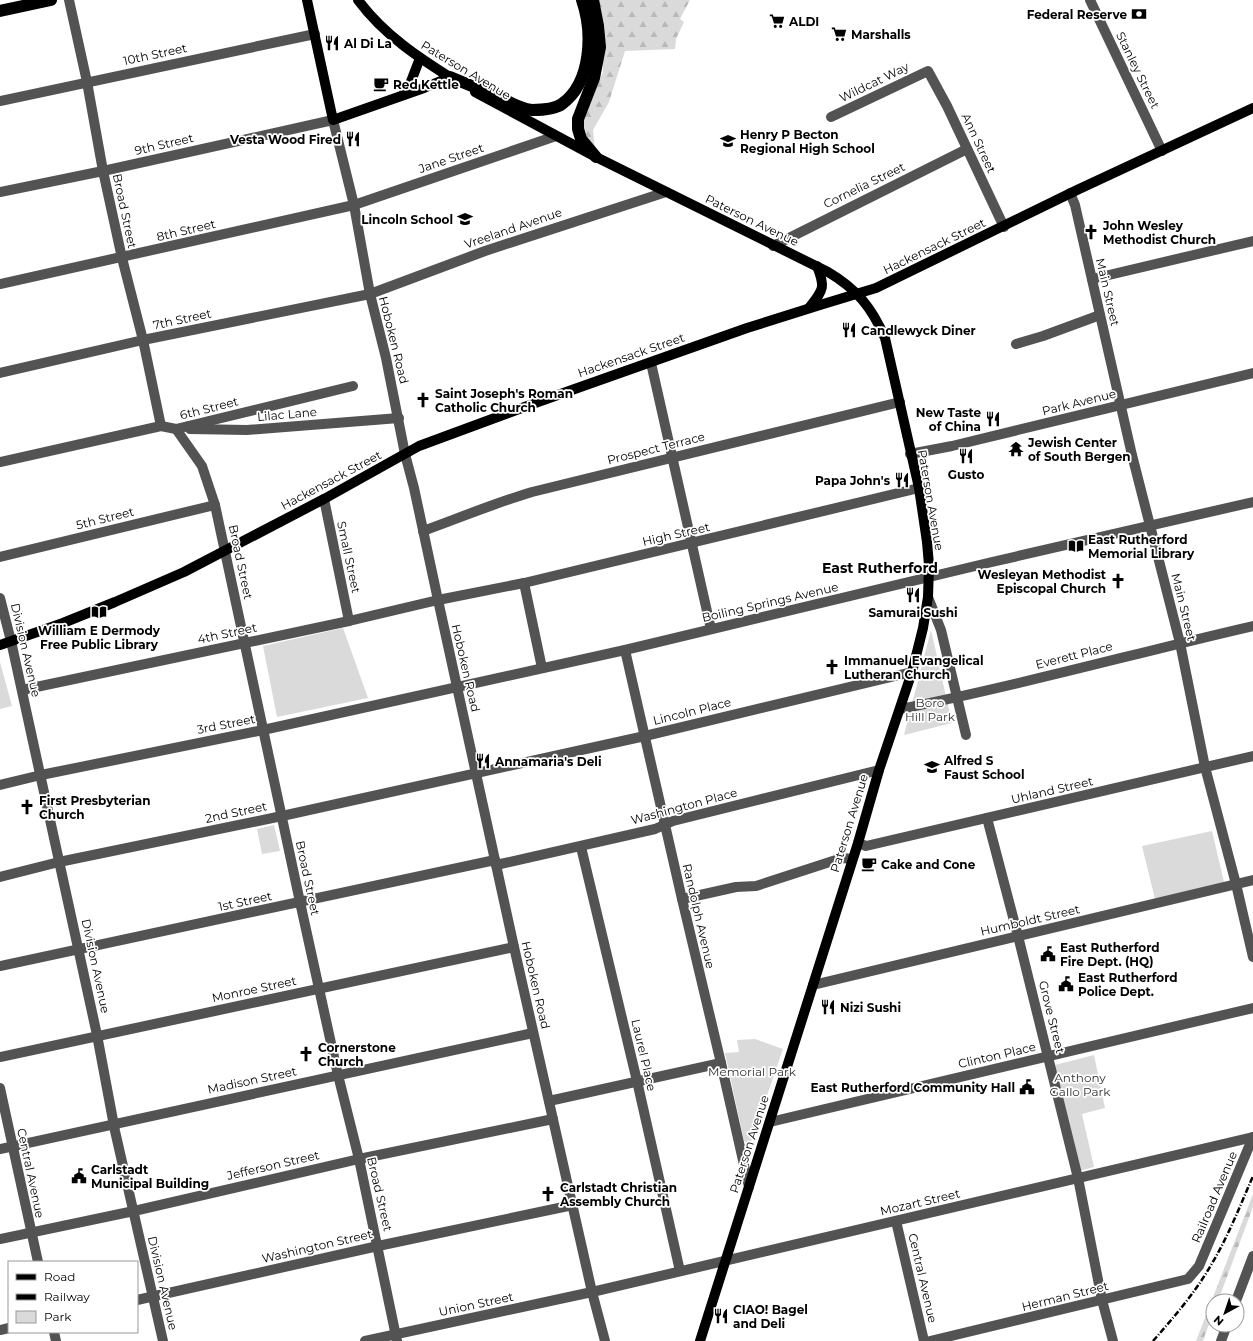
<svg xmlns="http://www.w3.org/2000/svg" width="1253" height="1341" font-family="Montserrat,sans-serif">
<defs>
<pattern id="forest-firs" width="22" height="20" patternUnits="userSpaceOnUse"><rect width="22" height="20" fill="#dadada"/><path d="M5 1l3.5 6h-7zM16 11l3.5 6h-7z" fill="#b9b9b9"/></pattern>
</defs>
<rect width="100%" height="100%" fill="#fff"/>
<g fill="url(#forest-firs)">
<path d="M597,0H690L680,19L684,22L676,39L675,49L625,51L609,102L593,130L595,149L583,136L584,117L603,72V36Z"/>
<path d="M1253,1194V1207L1218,1301H1213V1313L1203,1341H1196Z"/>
</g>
<g fill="#dadada">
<path d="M343,628L368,698L277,717L263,646Z"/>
<path d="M931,630L952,723L904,735Z"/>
<path d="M0,662L12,706L0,709Z"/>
<path d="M274,825L280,851L262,854L257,829Z"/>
<path d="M1212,831L1224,882L1155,899L1142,846Z"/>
<path d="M755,1039L783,1049L750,1145L744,1141L725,1053L739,1052L737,1040Z"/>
<path d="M1094,1055L1105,1108L1082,1114L1094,1167L1079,1171L1055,1065Z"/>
</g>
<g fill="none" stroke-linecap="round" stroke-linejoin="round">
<g stroke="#535353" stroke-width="10">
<path d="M69,0L87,82L103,171L122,258L143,340L161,426"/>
<path d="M1090,0L1162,151"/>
<path d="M0,101L315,34"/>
<path d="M831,117L928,71L947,106L1004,227"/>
<path d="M0,192L103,171L333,120L354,205L370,294L386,358L405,454L414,488L438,600L514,947L592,1292L605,1341"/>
<path d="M1070,193L1075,205L1132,455L1180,643L1205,767L1236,884L1253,957"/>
<path d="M773,246L967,149"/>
<path d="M1092,279L1253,241"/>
<path d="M0,284L354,205L556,136"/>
<path d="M1016,344L1043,336L1100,315"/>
<path d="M651,363L711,629"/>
<path d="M0,373L143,340L370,294L485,251L666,192"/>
<path d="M176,429L202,466L215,505L300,902L338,1075L359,1159L397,1341"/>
<path d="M190,429L247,430L399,418"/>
<path d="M910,454L952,446L1253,373"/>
<path d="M0,462L161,426L176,429L353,386"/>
<path d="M324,499L349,621"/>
<path d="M423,531C459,518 495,503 532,492L900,402"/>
<path d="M0,557L215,505"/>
<path d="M524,583L542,668"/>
<path d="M928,597L941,630L966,735"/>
<path d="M0,598L11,641L97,1035L115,1131L163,1341"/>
<path d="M625,650L682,899L721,1063L749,1187"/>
<path d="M22,690L349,621L438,600L524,583L919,488"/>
<path d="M900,709C1019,686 1135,653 1253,626"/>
<path d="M0,785L41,775L263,730L625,650L992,562L1253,502"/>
<path d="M987,818L1018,936L1078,1178L1102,1300L1113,1341"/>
<path d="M858,843L866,846L1253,756"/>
<path d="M581,847L637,1081L680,1271"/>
<path d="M496,865L655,829L673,821L879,770"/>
<path d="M0,877L59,862L282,816L645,736L912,672"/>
<path d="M682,899L736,887L756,886L842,858L852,859"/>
<path d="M0,966L495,860"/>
<path d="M813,985L1253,880"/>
<path d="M0,1057L514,947"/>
<path d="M0,1088L38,1262"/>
<path d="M549,1101L721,1063"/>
<path d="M770,1122L1253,1008"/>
<path d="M0,1149L533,1033"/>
<path d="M896,1221L924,1341"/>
<path d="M0,1239L134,1211L359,1159L553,1119"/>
<path d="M137,1300L378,1246L573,1205"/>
<path d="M1236,1301L1253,1256"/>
<path d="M0,1330L9,1328"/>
<path d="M54,1332L56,1341"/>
<path d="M365,1341L592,1292L1253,1137"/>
<path d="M930,1341L1188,1279L1199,1266L1253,1137"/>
<path d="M1221,1341L1227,1325"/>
</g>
<g stroke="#000" stroke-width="10">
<path d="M307,0L333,120L424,88L450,77"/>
<path d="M358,0C384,35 419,58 456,81"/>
<path d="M475,92L596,157L828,272C857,289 872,308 885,338L919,488L927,542L929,565L928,597L923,628L912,672L879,770L858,843L700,1341"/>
<path d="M403,95L410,84L420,58"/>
<path d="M809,308C823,290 826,288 817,266"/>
<path d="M0,645L63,623L115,602L184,572L324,499L419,446L538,402L747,328L820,305L876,288L1077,190L1253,108"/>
</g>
<g stroke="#000" stroke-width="12">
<path d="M593,0L598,26L600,47L594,78L578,119V129L581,139L596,157"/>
<path d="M0,11L51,0"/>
<path d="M450,77C467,84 484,91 501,98C511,103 521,109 532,110C541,110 555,109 562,104C592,82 593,32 582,0"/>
</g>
<path stroke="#000" stroke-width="2.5" stroke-dasharray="6 2 1 2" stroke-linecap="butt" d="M1153,1341C1174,1317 1195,1293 1211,1265C1228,1237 1240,1206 1253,1176"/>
</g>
<defs>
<g id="bank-bare" transform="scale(1.2)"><path d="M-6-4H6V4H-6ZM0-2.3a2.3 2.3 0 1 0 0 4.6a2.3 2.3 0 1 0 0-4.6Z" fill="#000" stroke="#fff" stroke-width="2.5" paint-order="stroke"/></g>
<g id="supermarket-bare" transform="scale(1.2)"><path d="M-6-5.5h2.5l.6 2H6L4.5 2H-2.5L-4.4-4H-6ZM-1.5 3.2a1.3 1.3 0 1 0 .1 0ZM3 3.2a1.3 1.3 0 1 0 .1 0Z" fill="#000" stroke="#fff" stroke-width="2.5" paint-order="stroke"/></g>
<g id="restaurant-bare" transform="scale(1.2)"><path d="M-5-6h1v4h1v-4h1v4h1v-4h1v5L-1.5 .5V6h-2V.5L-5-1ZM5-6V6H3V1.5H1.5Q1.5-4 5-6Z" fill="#000" stroke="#fff" stroke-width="2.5" paint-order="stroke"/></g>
<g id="cafe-bare" transform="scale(1.2)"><path d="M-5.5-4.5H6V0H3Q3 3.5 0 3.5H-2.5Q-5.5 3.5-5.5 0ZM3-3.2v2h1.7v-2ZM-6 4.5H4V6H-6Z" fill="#000" stroke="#fff" stroke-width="2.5" paint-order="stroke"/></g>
<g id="school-bare" transform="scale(1.2)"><path d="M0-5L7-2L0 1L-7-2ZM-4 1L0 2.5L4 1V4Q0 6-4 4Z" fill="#000" stroke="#fff" stroke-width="2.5" paint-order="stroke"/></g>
<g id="church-bare" transform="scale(1.2)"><path d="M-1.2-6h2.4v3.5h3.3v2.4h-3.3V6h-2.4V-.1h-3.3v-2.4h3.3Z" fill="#000" stroke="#fff" stroke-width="2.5" paint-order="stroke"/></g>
<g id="temple-bare" transform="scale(1.2)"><path d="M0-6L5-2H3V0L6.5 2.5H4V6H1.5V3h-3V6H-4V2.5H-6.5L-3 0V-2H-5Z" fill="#000" stroke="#fff" stroke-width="2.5" paint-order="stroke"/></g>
<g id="library-bare" transform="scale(1.2)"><path d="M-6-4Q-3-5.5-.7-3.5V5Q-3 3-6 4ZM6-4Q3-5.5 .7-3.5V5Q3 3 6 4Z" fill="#000" stroke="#fff" stroke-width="2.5" paint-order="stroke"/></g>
<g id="civic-bare" transform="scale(1.2)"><path d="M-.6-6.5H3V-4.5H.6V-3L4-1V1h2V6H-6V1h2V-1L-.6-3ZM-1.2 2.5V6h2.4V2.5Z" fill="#000" stroke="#fff" stroke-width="2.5" paint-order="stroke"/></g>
</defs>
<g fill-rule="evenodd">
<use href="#bank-bare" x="1139" y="14"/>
<use href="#supermarket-bare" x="777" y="21"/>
<use href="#supermarket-bare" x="839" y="34"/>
<use href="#restaurant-bare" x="332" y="43"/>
<use href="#cafe-bare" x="381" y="84"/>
<use href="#restaurant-bare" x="353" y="139"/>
<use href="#school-bare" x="728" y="141"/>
<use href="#school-bare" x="465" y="219"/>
<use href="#church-bare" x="1091" y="232"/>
<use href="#restaurant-bare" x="849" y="330"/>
<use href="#church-bare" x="423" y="400"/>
<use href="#restaurant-bare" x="993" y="419"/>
<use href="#temple-bare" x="1016" y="449"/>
<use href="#restaurant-bare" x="966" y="456"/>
<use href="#restaurant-bare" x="902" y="480"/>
<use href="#library-bare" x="1076" y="546"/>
<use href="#church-bare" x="1118" y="581"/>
<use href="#restaurant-bare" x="913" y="595"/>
<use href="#library-bare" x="99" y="612"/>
<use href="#church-bare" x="832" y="667"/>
<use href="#restaurant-bare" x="483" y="761"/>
<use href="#school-bare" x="932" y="767"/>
<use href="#church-bare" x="27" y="807"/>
<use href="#cafe-bare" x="869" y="864"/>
<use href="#civic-bare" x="1048" y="954"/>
<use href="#civic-bare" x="1066" y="984"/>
<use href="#restaurant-bare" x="828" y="1007"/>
<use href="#church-bare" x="306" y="1054"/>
<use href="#civic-bare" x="1027" y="1087"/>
<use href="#civic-bare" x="79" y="1176"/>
<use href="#church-bare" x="548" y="1194"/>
<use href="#restaurant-bare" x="721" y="1316"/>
</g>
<g text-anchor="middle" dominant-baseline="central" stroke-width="3.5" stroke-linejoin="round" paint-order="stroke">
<g font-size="12" font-weight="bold" fill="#000" stroke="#fff" text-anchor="start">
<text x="1127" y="14" text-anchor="end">Federal Reserve</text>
<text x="789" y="21">ALDI</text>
<text x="851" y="34">Marshalls</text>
<text x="344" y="43">Al Di La</text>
<text x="393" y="84">Red Kettle</text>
<text x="740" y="134">Henry P Becton<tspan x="740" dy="14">Regional High School</tspan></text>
<text x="341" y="139" text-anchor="end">Vesta Wood Fired</text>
<text x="453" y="219" text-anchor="end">Lincoln School</text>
<text x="1103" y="225">John Wesley<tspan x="1103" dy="14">Methodist Church</tspan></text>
<text x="861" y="330">Candlewyck Diner</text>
<text x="435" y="393">Saint Joseph's Roman<tspan x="435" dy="14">Catholic Church</tspan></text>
<text x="981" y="412" text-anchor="end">New Taste<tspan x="981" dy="14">of China</tspan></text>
<text x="1028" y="442">Jewish Center<tspan x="1028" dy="14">of South Bergen</tspan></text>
<text x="966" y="474" text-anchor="middle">Gusto</text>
<text x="890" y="480" text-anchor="end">Papa John's</text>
<text x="1088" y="539">East Rutherford<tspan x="1088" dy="14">Memorial Library</tspan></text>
<text x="1106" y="574" text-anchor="end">Wesleyan Methodist<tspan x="1106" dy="14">Episcopal Church</tspan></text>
<text x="913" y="612" text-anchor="middle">Samurai Sushi</text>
<text x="99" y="630" text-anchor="middle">William E Dermody<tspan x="99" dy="14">Free Public Library</tspan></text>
<text x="844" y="660">Immanuel Evangelical<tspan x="844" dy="14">Lutheran Church</tspan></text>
<text x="944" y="760">Alfred S<tspan x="944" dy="14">Faust School</tspan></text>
<text x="495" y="761">Annamaria's Deli</text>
<text x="39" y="800">First Presbyterian<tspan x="39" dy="14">Church</tspan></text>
<text x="881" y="864">Cake and Cone</text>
<text x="1060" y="947">East Rutherford<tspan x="1060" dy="14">Fire Dept. (HQ)</tspan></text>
<text x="1078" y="977">East Rutherford<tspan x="1078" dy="14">Police Dept.</tspan></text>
<text x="840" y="1007">Nizi Sushi</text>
<text x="318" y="1047">Cornerstone<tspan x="318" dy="14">Church</tspan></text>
<text x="1015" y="1087" text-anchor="end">East Rutherford Community Hall</text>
<text x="91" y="1169">Carlstadt<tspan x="91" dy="14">Municipal Building</tspan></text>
<text x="560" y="1187">Carlstadt Christian<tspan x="560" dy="14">Assembly Church</tspan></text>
<text x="733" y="1309">CIAO! Bagel<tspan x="733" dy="14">and Deli</tspan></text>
</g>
<g font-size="12" fill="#000" stroke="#fff">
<text transform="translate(155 54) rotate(-12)">10th Street</text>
<text transform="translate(466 70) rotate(31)">Paterson Avenue</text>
<text transform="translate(1138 70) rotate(64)">Stanley Street</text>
<text transform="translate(874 82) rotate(-26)">Wildcat Way</text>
<text transform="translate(979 143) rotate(65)">Ann Street</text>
<text transform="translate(164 144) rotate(-13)">9th Street</text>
<text transform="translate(451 158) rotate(-19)">Jane Street</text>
<text transform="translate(864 185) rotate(-26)">Cornelia Street</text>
<text transform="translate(125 211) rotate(78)">Broad Street</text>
<text transform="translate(752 220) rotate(26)">Paterson Avenue</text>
<text transform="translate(513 228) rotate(-19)">Vreeland Avenue</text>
<text transform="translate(186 230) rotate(-13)">8th Street</text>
<text transform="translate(934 246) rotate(-26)">Hackensack Street</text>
<text transform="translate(1108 292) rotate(77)">Main Street</text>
<text transform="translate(182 319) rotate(-12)">7th Street</text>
<text transform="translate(394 340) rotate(76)">Hoboken Road</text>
<text transform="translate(631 355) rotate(-19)">Hackensack Street</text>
<text transform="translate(1079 402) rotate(-14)">Park Avenue</text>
<text transform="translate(209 408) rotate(-14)">6th Street</text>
<text transform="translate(287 414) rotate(-5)">Lilac Lane</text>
<text transform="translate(656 448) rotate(-14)">Prospect Terrace</text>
<text transform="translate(331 480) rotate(-28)">Hackensack Street</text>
<text transform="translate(931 500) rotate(80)">Paterson Avenue</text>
<text transform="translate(105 518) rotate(-14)">5th Street</text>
<text transform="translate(676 534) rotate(-13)">High Street</text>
<text transform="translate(349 557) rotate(78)">Small Street</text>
<text transform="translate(241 562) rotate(78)">Broad Street</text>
<text transform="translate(770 602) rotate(-13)">Boiling Springs Avenue</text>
<text transform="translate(1184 607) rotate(76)">Main Street</text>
<text transform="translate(227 633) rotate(-12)">4th Street</text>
<text transform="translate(26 650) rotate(77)">Division Avenue</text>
<text transform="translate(1074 655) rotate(-14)">Everett Place</text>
<text transform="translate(466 668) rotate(77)">Hoboken Road</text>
<text transform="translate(692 711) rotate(-14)">Lincoln Place</text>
<text transform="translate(226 724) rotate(-11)">3rd Street</text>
<text transform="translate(1052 790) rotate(-13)">Uhland Street</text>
<text transform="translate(684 806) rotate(-15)">Washington Place</text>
<text transform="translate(236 812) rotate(-12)">2nd Street</text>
<text transform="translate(849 823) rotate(-73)">Paterson Avenue</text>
<text transform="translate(308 878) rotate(78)">Broad Street</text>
<text transform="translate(245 901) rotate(-12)">1st Street</text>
<text transform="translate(699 916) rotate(77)">Randolph Avenue</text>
<text transform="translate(1030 920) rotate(-13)">Humboldt Street</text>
<text transform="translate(96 966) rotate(78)">Division Avenue</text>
<text transform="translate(536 985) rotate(77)">Hoboken Road</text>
<text transform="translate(254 989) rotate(-12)">Monroe Street</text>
<text transform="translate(1052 1017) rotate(76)">Grove Street</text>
<text transform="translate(644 1055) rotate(77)">Laurel Place</text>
<text transform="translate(997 1055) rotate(-13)">Clinton Place</text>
<text transform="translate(252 1080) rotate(-12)">Madison Street</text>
<text transform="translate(749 1144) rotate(-72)">Paterson Avenue</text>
<text transform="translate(273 1165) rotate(-13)">Jefferson Street</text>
<text transform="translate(31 1173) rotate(78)">Central Avenue</text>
<text transform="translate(380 1194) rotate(77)">Broad Street</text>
<text transform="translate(1214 1197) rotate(-67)">Railroad Avenue</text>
<text transform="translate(920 1202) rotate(-13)">Mozart Street</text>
<text transform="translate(317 1246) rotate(-13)">Washington Street</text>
<text transform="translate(923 1278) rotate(77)">Central Avenue</text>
<text transform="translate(163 1283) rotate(77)">Division Avenue</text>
<text transform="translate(1065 1296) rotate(-14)">Herman Street</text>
<text transform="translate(476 1304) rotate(-12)">Union Street</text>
</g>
<g font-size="12" fill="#313131" stroke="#fff">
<text x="930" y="702">Boro<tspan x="930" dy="14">Hill Park</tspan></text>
<text x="752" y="1071">Memorial Park</text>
<text x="1080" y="1077">Anthony<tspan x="1080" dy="14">Gallo Park</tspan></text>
</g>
<g font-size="14" font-weight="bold" fill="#000" stroke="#fff">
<text x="880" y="568">East Rutherford</text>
</g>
</g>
<rect x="8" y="1261" width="130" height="72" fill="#ffffff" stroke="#999999"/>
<rect x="16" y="1274" width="20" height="6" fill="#000000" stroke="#999999"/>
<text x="44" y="1281" font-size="12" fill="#000000">Road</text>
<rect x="16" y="1294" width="20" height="6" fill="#000000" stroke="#999999"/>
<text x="44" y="1301" font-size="12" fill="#000000">Railway</text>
<rect x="16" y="1311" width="20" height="12" fill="#dadada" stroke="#999999"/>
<text x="44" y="1321" font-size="12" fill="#000000">Park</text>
<g transform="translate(1225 1313) rotate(220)"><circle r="19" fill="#ffffff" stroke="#999999"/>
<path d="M0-3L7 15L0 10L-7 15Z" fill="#000000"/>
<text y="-6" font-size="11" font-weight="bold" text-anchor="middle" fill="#000000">N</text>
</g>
</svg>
